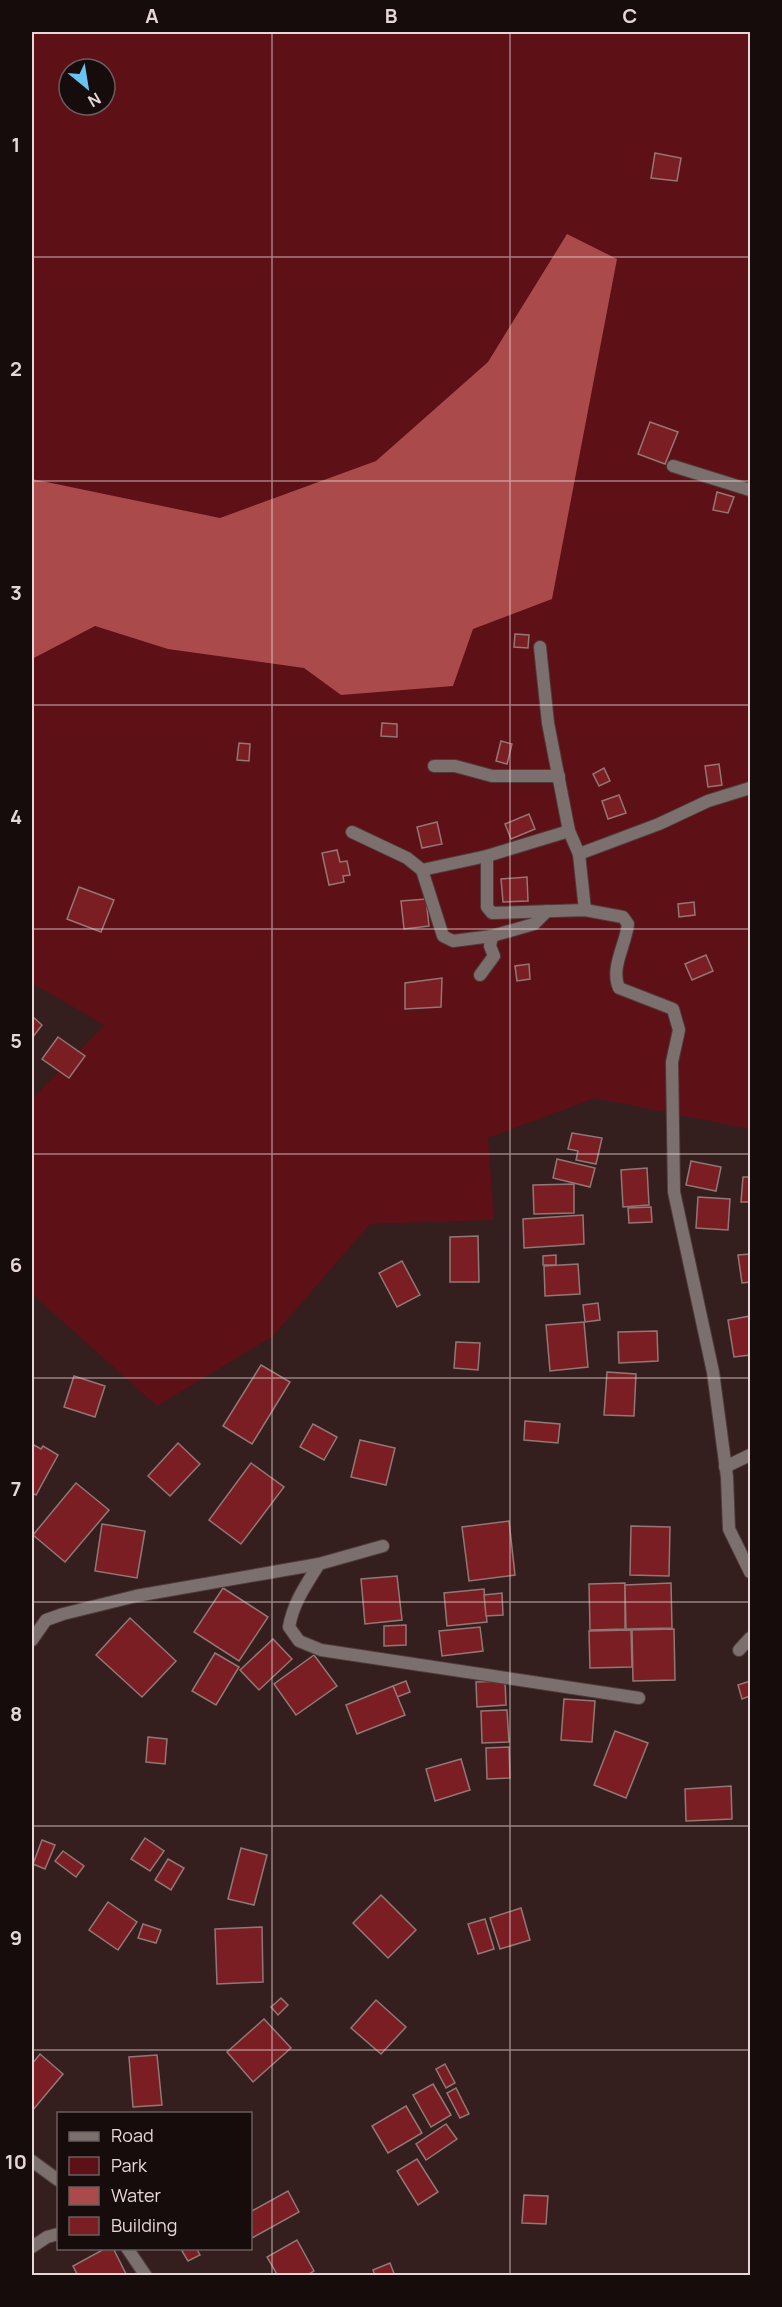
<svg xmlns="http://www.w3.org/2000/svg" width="782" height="2307" font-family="Manrope,sans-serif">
<rect width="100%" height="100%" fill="#341f1e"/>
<path fill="#5d1016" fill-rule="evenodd" d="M32,32H750V1129L595,1098L488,1138L494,1220L370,1224L272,1337L157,1406L32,1294V1099L104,1025L32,983ZM69,69H105V105H69Z"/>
<path fill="#aa4a4a" d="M567,234L617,259L552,599L473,629L453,686L341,695L304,668L168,649L95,626L32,659V479L220,518L376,461L488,362Z"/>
<g fill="#7b1e23" stroke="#927775" stroke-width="1.5">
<path d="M655,153L681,158L677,181L651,178Z"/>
<path d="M650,422L678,432L665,464L638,454Z"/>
<path d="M717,492L734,497L728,513L713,510Z"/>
<path d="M515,634L529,635L528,648L514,647Z"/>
<path d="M382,723L397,724V737L381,736Z"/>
<path d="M501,741L512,744L507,764L496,761Z"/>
<path d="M239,743L250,744L249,761L237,760Z"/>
<path d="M719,764L722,785L708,787L705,766Z"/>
<path d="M604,768L610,781L599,786L593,774Z"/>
<path d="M619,795L626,813L608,819L602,801Z"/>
<path d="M529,814L535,829L511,839L505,824Z"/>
<path d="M437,822L442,844L422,848L417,827Z"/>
<path d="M337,850L340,862L347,861L350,875L343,876L344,882L329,885L322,853Z"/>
<path d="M527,877L528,901L503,902L501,879Z"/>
<path d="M79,887L114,900L101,932L67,919Z"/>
<path d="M426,899L429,926L404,929L401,901Z"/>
<path d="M694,902L695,915L679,917L678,904Z"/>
<path d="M706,955L713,971L692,980L685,964Z"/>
<path d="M529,964L530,979L517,981L515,966Z"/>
<path d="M442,978L441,1007L405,1009V983Z"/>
<path d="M32,1016L42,1025L32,1038Z"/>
<path d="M58,1037L85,1056L69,1078L42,1059Z"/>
<path d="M572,1133L602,1138L596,1164L576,1160L578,1151L568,1149Z"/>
<path d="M557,1159L595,1168L590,1187L553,1178Z"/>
<path d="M691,1161L721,1167L716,1191L686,1185Z"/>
<path d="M647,1168L649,1205L623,1207L621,1170Z"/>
<path d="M743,1177H750V1202H741Z"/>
<path d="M574,1184V1213L534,1214L533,1185Z"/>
<path d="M698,1197L730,1199L728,1230L696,1228Z"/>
<path d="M651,1207L652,1222L629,1223L628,1208Z"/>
<path d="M583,1215L584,1244L524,1248L523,1219Z"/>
<path d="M478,1236L479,1282H450V1237Z"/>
<path d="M750,1254V1282L742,1283L738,1255Z"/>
<path d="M556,1255V1265H543V1256Z"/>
<path d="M402,1261L420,1295L397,1307L379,1273Z"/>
<path d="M578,1264L580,1294L545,1296L544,1266Z"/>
<path d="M598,1303L600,1320L585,1322L583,1305Z"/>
<path d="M750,1316V1355L734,1357L728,1320Z"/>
<path d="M584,1322L588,1367L550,1371L546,1325Z"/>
<path d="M657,1331L658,1361L619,1363L618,1332Z"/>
<path d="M456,1342L480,1343L478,1370L454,1368Z"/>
<path d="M261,1365L290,1382L252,1444L223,1426Z"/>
<path d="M607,1372L636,1374L634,1416L604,1415Z"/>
<path d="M74,1376L105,1386L95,1417L64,1407Z"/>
<path d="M525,1421L560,1424L558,1443L524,1440Z"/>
<path d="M313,1424L337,1437L324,1460L300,1447Z"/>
<path d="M360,1440L395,1448L386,1485L351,1477Z"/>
<path d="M178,1443L200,1464L170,1496L148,1476Z"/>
<path d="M32,1444L41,1449L43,1446L58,1455L36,1495L32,1493Z"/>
<path d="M251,1463L284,1487L241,1544L209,1520Z"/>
<path d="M76,1483L109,1510L65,1562L33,1535Z"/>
<path d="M509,1521L515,1575L469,1581L462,1527Z"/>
<path d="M102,1524L145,1531L137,1578L95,1571Z"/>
<path d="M631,1526L670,1527L669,1576L630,1575Z"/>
<path d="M397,1576L402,1620L365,1624L361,1579Z"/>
<path d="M625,1583V1629L590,1630L589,1584Z"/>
<path d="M671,1583L672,1628L626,1629L625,1585Z"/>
<path d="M223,1588L268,1617L239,1661L194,1632Z"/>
<path d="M484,1589L487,1622L447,1626L444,1593Z"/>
<path d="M502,1593L503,1615L486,1616L484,1595Z"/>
<path d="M130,1618L176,1661L142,1697L96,1655Z"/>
<path d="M406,1625V1645L384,1646V1626Z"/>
<path d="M480,1627L483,1651L442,1656L439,1631Z"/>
<path d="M674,1629L675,1680L633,1681L632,1630Z"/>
<path d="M631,1630L632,1667L590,1668L589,1631Z"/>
<path d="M273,1639L292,1659L259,1690L240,1670Z"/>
<path d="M215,1653L239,1667L216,1705L192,1691Z"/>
<path d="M314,1655L337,1686L296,1715L274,1684Z"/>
<path d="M406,1681L410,1692L397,1697L393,1686Z"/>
<path d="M505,1681L506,1705L477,1707L476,1682Z"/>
<path d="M750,1681V1696L742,1699L738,1685Z"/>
<path d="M393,1686L405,1715L357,1734L346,1705Z"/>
<path d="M564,1699L595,1701L592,1742L561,1740Z"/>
<path d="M507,1710L509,1742L482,1743L481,1711Z"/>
<path d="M615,1731L648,1743L626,1798L594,1785Z"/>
<path d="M148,1737L167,1739L165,1764L146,1762Z"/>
<path d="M509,1747L510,1778L487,1779L486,1748Z"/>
<path d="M461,1759L470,1790L435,1801L426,1769Z"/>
<path d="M731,1786L732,1819L686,1821L685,1789Z"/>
<path d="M145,1838L164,1851L150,1871L131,1859Z"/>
<path d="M42,1840L55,1845L45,1869L33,1864Z"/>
<path d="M241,1848L267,1855L254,1905L228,1899Z"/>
<path d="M63,1851L84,1866L76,1877L55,1861Z"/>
<path d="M168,1859L184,1868L171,1890L155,1880Z"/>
<path d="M381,1895L416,1930L388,1958L353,1923Z"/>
<path d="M108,1902L137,1922L118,1950L89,1930Z"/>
<path d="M521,1908L530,1940L500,1949L490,1918Z"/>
<path d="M485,1919L494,1949L478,1954L468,1924Z"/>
<path d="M143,1924L161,1930L156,1943L138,1938Z"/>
<path d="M262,1927L263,1982L217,1984L215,1929Z"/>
<path d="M281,1998L288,2005L278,2015L271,2007Z"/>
<path d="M376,2000L406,2027L381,2054L351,2028Z"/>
<path d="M264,2019L291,2048L253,2082L227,2052Z"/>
<path d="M40,2054L63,2074L32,2111V2064Z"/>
<path d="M157,2055L162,2105L133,2107L129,2057Z"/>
<path d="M445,2064L455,2083L446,2088L436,2069Z"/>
<path d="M433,2084L451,2115L431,2127L413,2095Z"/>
<path d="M456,2088L469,2114L460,2118L447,2093Z"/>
<path d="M406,2106L422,2133L388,2153L372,2126Z"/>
<path d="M446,2124L457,2139L426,2160L416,2144Z"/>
<path d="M417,2159L438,2192L418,2205L397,2171Z"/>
<path d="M288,2191L299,2212L252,2238L250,2212Z"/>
<path d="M524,2195L548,2196L546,2224L522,2223Z"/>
<path d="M297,2240L314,2271L306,2276H278L267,2257Z"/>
<path d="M106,2248H113L127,2276H78L73,2266Z"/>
<path d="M186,2248H196L200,2255L188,2261L182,2251Z"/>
<path d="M390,2263L395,2276H375L373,2270Z"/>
</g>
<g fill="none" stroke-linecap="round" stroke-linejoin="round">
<g stroke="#503c3b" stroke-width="14">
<g id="minor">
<path d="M673,466L750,490"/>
<path d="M540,647L548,723L569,831L579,854L585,910"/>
<path d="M434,766H455L492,776H559"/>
<path d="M352,832L407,858L422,870L443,936L453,941L492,936L534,924L547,911"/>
<path d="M579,854L659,824L708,801L750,788"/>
<path d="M487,856V907L492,913L585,910L623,917L628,924C626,944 610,968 619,988L673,1009L679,1030L672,1062L674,1192L713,1372L727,1477L729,1529L750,1572"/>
<path d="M422,870L487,856L569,831"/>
<path d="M480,975L494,956L490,946L492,936"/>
<path d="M725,1467L750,1455"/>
<path d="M319,1564C306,1585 293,1603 289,1627L299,1641L321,1650L639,1698"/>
<path d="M32,1640L46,1620L63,1614L136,1596L319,1564L383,1546"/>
<path d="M739,1650L750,1638"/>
<path d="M32,2161L58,2180"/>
<path d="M32,2247L47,2237L58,2234"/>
<path d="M127,2248L146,2276"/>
</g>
</g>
<use href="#minor" stroke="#7c706f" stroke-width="12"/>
</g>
<path fill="none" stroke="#e6d7d6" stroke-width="1.5" stroke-opacity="0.55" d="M272,32V2276M510,32V2276M32,257H750M32,481H750M32,705H750M32,929H750M32,1154H750M32,1378H750M32,1602H750M32,1826H750M32,2050H750"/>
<rect width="782" height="2307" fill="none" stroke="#150c0b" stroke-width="66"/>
<rect x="57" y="2112" width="195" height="138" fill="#150c0b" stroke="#695d5c" stroke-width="1.5"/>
<rect x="69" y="2132" width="30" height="9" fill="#7c706f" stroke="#695d5c" stroke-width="1.5"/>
<text x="111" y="2142" font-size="18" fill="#e6d7d6">Road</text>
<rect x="69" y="2157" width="30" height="18" fill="#5d1016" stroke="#695d5c" stroke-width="1.5"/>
<text x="111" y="2172" font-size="18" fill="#e6d7d6">Park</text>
<rect x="69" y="2187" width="30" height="18" fill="#aa4a4a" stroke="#695d5c" stroke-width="1.5"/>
<text x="111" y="2202" font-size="18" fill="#e6d7d6">Water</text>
<rect x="69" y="2217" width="30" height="18" fill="#7b1e23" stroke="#695d5c" stroke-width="1.5"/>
<text x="111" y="2232" font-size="18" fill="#e6d7d6">Building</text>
<g transform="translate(87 87) rotate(150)"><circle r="28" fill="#150c0b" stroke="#695d5c" stroke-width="1.5"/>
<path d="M0-4.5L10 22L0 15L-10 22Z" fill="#69c3f1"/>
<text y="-9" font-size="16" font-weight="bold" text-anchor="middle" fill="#e6d7d6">N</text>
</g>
<rect x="33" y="33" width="716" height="2241" fill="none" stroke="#e6d7d6" stroke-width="2"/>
<g font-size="20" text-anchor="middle" font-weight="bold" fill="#e6d7d6">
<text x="152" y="23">A</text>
<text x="391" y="23">B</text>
<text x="630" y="23">C</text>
<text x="16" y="152">1</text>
<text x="16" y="376">2</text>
<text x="16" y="600">3</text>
<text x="16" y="824">4</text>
<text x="16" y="1048">5</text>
<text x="16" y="1272">6</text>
<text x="16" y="1496">7</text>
<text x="16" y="1721">8</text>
<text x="16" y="1945">9</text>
<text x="16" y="2169">10</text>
</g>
</svg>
